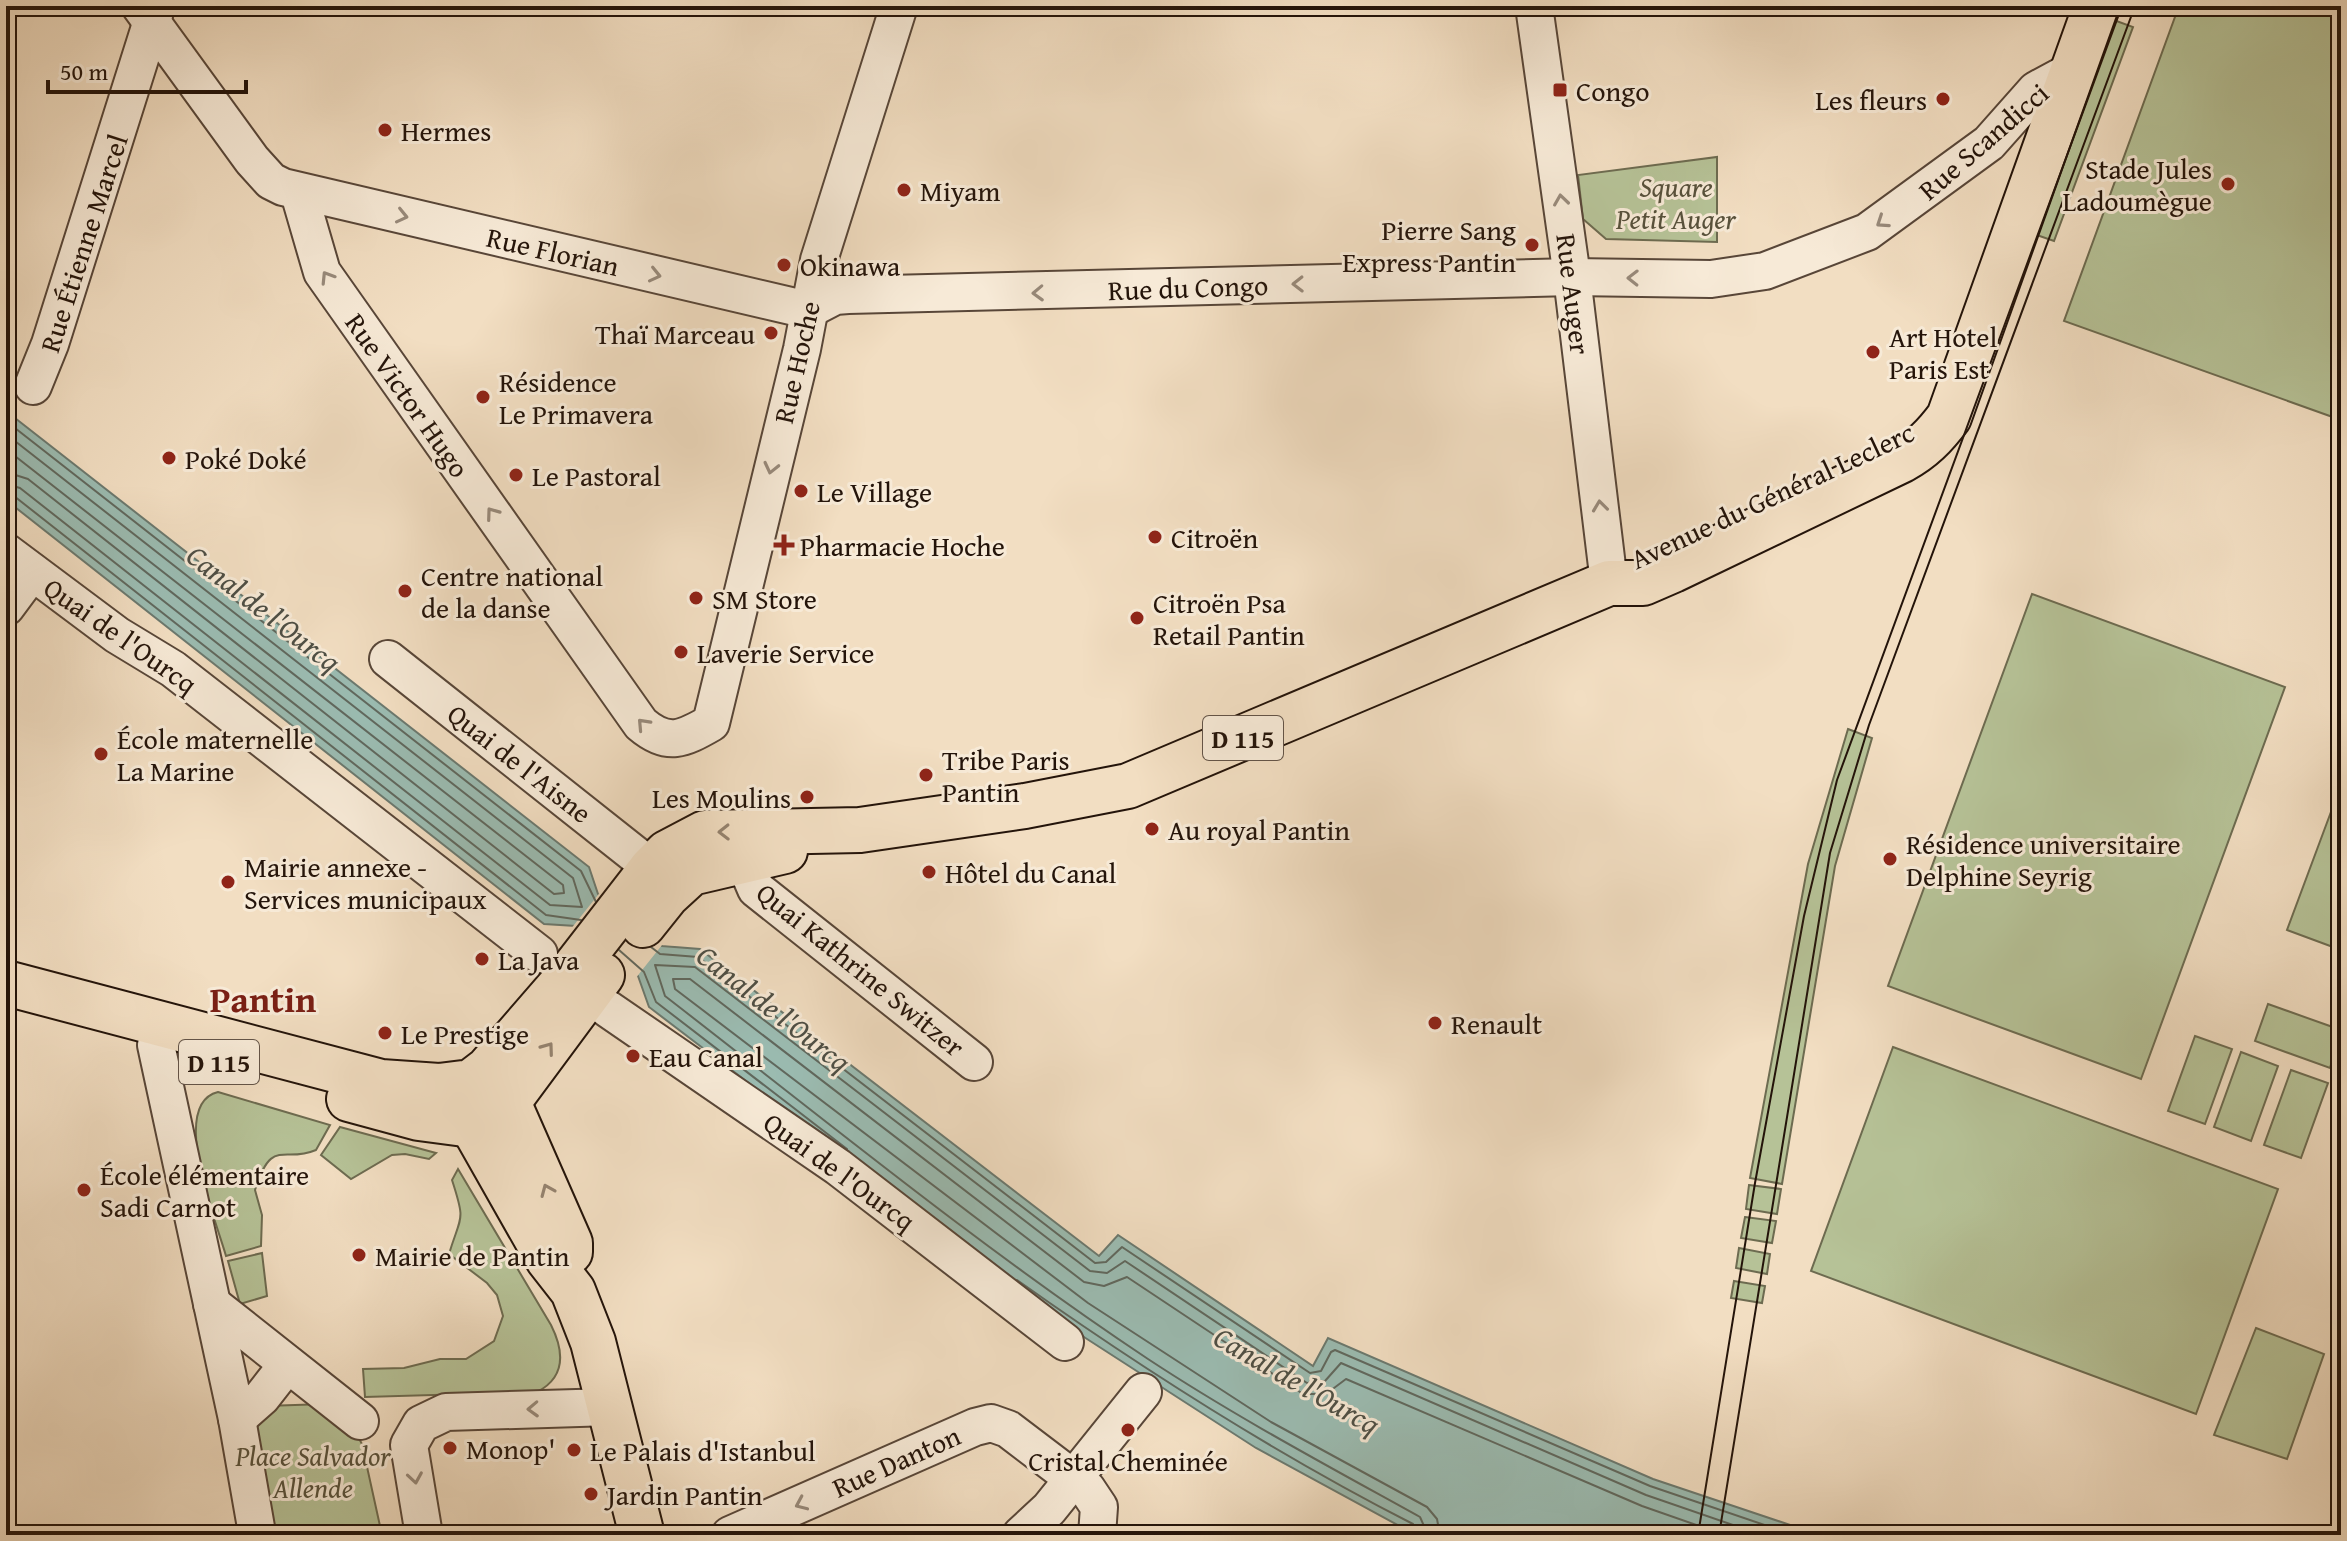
<svg xmlns="http://www.w3.org/2000/svg" width="2347" height="1541" font-family="'Gentium Book Plus',serif">
<rect width="100%" height="100%" fill="#f2dec2"/>
<filter id="stains"><feTurbulence type="fractalNoise" baseFrequency=".0025" numOctaves="4"/><feColorMatrix values="0 0 0 0 .2 0 0 0 0 .09 0 0 0 0 .02 0 0 0 .5 -.17"/></filter>
<radialGradient id="worn" r=".72"><stop offset=".6" stop-color="#630" stop-opacity="0"/><stop offset="1" stop-color="#630" stop-opacity=".3"/></radialGradient>
<g fill="#b6c297" stroke="#6d6b50" stroke-width="2">
<path d="M2179,6H2341V420L2064,321Z"/>
<path d="M2111,19L2133,27L2054,241L2031,233Z"/>
<path d="M1717,157V242L1606,239L1583,219L1578,175Z"/>
<path d="M2032,594L2285,687L2141,1079L1888,986Z"/>
<path d="M1848,729L1872,738L1835,866L1782,1184L1750,1178L1808,864Z"/>
<path d="M2341,785V950L2287,930Z"/>
<path d="M2268,1004L2341,1030L2330,1068L2255,1041Z"/>
<path d="M2195,1036L2232,1049L2205,1124L2168,1111Z"/>
<path d="M1893,1047L2278,1189L2196,1414L1811,1271Z"/>
<path d="M2241,1052L2278,1066L2251,1141L2214,1127Z"/>
<path d="M2291,1070L2328,1083L2301,1158L2264,1145Z"/>
<path d="M218,1092L330,1125L316,1150C283,1164 272,1136 255,1190L262,1215L261,1246L226,1256C217,1223 168,1104 218,1092Z"/>
<path d="M340,1127L436,1153L429,1159L405,1154L392,1155L351,1179L321,1155Z"/>
<path d="M458,1169L551,1325C564,1351 566,1377 537,1392L365,1397L363,1369L404,1368L440,1359H466L494,1341L503,1316L497,1295L487,1283L449,1254C461,1214 466,1223 452,1180Z"/>
<path d="M1749,1185L1781,1189L1777,1214L1746,1209Z"/>
<path d="M1745,1217L1776,1221L1772,1243L1741,1238Z"/>
<path d="M1739,1248L1770,1254L1767,1274L1736,1268Z"/>
<path d="M262,1253L267,1296L240,1304L228,1261Z"/>
<path d="M1734,1281L1765,1286L1762,1303L1731,1298Z"/>
<path d="M2256,1328L2324,1354L2287,1459L2214,1435Z"/>
<path d="M325,1404L357,1435L362,1444L382,1535H272L248,1428L265,1406Z"/>
</g>
<path fill="#9bbcb2" stroke="#6b796f" stroke-width="2" d="M6,411L589,867L598,894L662,946L700,949L1099,1256L1118,1235L1313,1366L1328,1338L1653,1479L1820,1535H1416L1256,1448L1070,1328L649,1007L638,976L576,926L544,924L6,500Z"/>
<path fill="#f2dec2" d="M602,890L663,942L700,946L662,945L635,979L570,930Z"/>
<g fill="none" stroke-linecap="round" stroke-linejoin="round">
<g stroke="#60685e" stroke-width="2">
<path d="M6,421L581,871L596,902"/>
<path d="M6,434L573,878L582,907L550,905L20,488L6,484"/>
<path d="M6,449L563,885L564,893L554,894L28,479L6,472"/>
<path d="M6,494L14,496L546,915L581,920"/>
<path d="M651,947L660,954L698,957L1095,1263L1106,1262L1122,1247L1310,1373L1321,1371L1331,1352L1335,1350L1650,1486L1794,1535"/>
<path d="M619,950L644,972L656,1002L847,1149"/>
<path d="M1017,1280C1144,1370 1274,1453 1413,1524L1418,1535"/>
<path d="M1428,1535L1420,1517C1328,1466 1236,1417 1148,1359C981,1248 824,1119 665,996L655,965L695,967L1090,1271L1107,1273L1125,1261L1307,1383L1325,1381L1341,1363L1646,1495L1762,1535"/>
<path d="M1440,1535L1437,1519L1427,1507L1271,1422L1088,1303L675,989L673,979H690L1084,1282L1104,1286L1127,1277L1303,1394H1326L1346,1379L1642,1506L1725,1535"/>
</g>
<g stroke="#584638" stroke-width="40">
<g id="minor">
<path d="M140,6L252,160L271,181L283,187L808,310"/>
<path d="M1534,6L1572,277L1609,583"/>
<path d="M299,193L322,272L641,724C668,747 683,739 711,723L802,349L819,260L899,6"/>
<path d="M808,310L835,296L848,295L1572,277L1711,279L1765,271L1867,232L1989,143L2036,90L2073,70"/>
<path d="M33,386L50,344L156,8"/>
<path d="M6,552L117,635L173,669L539,954"/>
<path d="M6,607L32,572"/>
<path d="M388,659L652,868"/>
<path d="M750,875L756,889L974,1062"/>
<path d="M608,1009L838,1167L1065,1342"/>
<path d="M156,1045L237,1419L257,1533"/>
<path d="M212,1304L360,1421"/>
<path d="M237,1419L262,1397L287,1365"/>
<path d="M424,1535L409,1445L421,1424L446,1412L611,1407"/>
<path d="M730,1535L975,1427L991,1423L1008,1429L1087,1489L1099,1507L1097,1535"/>
<path d="M1021,1535L1049,1509L1143,1392"/>
</g>
</g>
<g stroke="#24140a" stroke-width="48">
<g id="major">
<path d="M643,925L667,895L691,873L785,851"/>
<path d="M6,983L381,1082L439,1086L471,1082L488,1069L566,979L652,868L667,853L705,833L860,830L1025,806L1128,786L1609,583H1643L1673,570L1902,460C1922,449 1935,436 1949,417L2096,6"/>
<path d="M484,1088L508,1102L570,1243V1252"/>
<path d="M468,1096L472,1125L548,1259L573,1291L593,1342L642,1535"/>
<path d="M349,1099L419,1118L472,1125L508,1102L602,975"/>
</g>
</g>
<use href="#minor" stroke="#f7ead7" stroke-width="36"/>
<use href="#major" stroke="#f2dec2" stroke-width="44"/>
<g stroke="#24140a" stroke-width="2">
<path d="M1698,1535L1755,1183L1804,916L1837,780L2122,6"/>
<path d="M1719,1535L1830,853L1869,725L2135,6"/>
</g>
</g>
<defs><path id="oneway-chevron" d="M-2-3.5L2.5 0L-2 3.5" fill="none" stroke-width="1.6" stroke-linecap="round" stroke-linejoin="round" transform="scale(2)"/></defs>
<g stroke="#988a7b">
<use href="#oneway-chevron" transform="translate(1561 200) rotate(-98)"/>
<use href="#oneway-chevron" transform="translate(402 216) rotate(13)"/>
<use href="#oneway-chevron" transform="translate(1882 222) rotate(146)"/>
<use href="#oneway-chevron" transform="translate(655 275) rotate(13)"/>
<use href="#oneway-chevron" transform="translate(327 277) rotate(-122)"/>
<use href="#oneway-chevron" transform="translate(1633 278) rotate(-179)"/>
<use href="#oneway-chevron" transform="translate(1298 284) rotate(179)"/>
<use href="#oneway-chevron" transform="translate(1038 293) rotate(178)"/>
<use href="#oneway-chevron" transform="translate(771 468) rotate(103)"/>
<use href="#oneway-chevron" transform="translate(1600 506) rotate(-97)"/>
<use href="#oneway-chevron" transform="translate(492 513) rotate(-126)"/>
<use href="#oneway-chevron" transform="translate(643 724) rotate(-133)"/>
<use href="#oneway-chevron" transform="translate(533 1409) rotate(178)"/>
<use href="#oneway-chevron" transform="translate(415 1478) rotate(81)"/>
<use href="#oneway-chevron" transform="translate(801 1504) rotate(156)"/>
</g>
<g stroke="#95836f">
<use href="#oneway-chevron" transform="translate(724 832) rotate(179)"/>
<use href="#oneway-chevron" transform="translate(548 1048) rotate(-54)"/>
<use href="#oneway-chevron" transform="translate(547 1190) rotate(-113)"/>
</g>
<g fill="#8f2418" stroke="#f7ead7" stroke-width="3">
<rect x="1552" y="82" width="16" height="16" rx="4"/>
<circle cx="1943" cy="99" r="8"/>
<circle cx="385" cy="130" r="8"/>
<circle cx="2228" cy="184" r="8"/>
<circle cx="904" cy="190" r="8"/>
<circle cx="1532" cy="245" r="8"/>
<circle cx="784" cy="265" r="8"/>
<circle cx="771" cy="333" r="8"/>
<circle cx="1873" cy="352" r="8"/>
<circle cx="483" cy="397" r="8"/>
<circle cx="169" cy="458" r="8"/>
<circle cx="516" cy="475" r="8"/>
<circle cx="801" cy="491" r="8"/>
<circle cx="1155" cy="537" r="8"/>
<path d="M780 533h8v8h8v8h-8v8h-8v-8h-8v-8h8z"/>
<circle cx="405" cy="591" r="8"/>
<circle cx="696" cy="598" r="8"/>
<circle cx="1137" cy="618" r="8"/>
<circle cx="681" cy="652" r="8"/>
<circle cx="101" cy="754" r="8"/>
<circle cx="926" cy="775" r="8"/>
<circle cx="807" cy="797" r="8"/>
<circle cx="1152" cy="829" r="8"/>
<circle cx="1890" cy="859" r="8"/>
<circle cx="929" cy="872" r="8"/>
<circle cx="228" cy="882" r="8"/>
<circle cx="482" cy="959" r="8"/>
<circle cx="1435" cy="1023" r="8"/>
<circle cx="385" cy="1033" r="8"/>
<circle cx="633" cy="1056" r="8"/>
<circle cx="84" cy="1190" r="8"/>
<circle cx="359" cy="1255" r="8"/>
<circle cx="1128" cy="1430" r="8"/>
<circle cx="450" cy="1448" r="8"/>
<circle cx="574" cy="1450" r="8"/>
<circle cx="591" cy="1494" r="8"/>
</g>
<g text-anchor="middle" dominant-baseline="central" stroke-width="6" stroke-linejoin="round" paint-order="stroke">
<g fill="#f7ead7" stroke="#635448" stroke-width="2">
<rect x="1203" y="716" width="80" height="44" rx="6"/>
<rect x="179" y="1040" width="80" height="44" rx="6"/>
</g>
<g font-size="26" font-weight="bold" fill="#24140a">
<text x="1243" y="738">D 115</text>
<text x="219" y="1062">D 115</text>
</g>
<g font-size="28" fill="#24140a" stroke="#f7ead7" text-anchor="start">
<text x="1576" y="90">Congo</text>
<text x="1927" y="99" text-anchor="end">Les fleurs</text>
<text x="401" y="130">Hermes</text>
<text x="2212" y="168" text-anchor="end">Stade Jules<tspan x="2212" dy="32">Ladoumègue</tspan></text>
<text x="920" y="190">Miyam</text>
<text x="1516" y="229" text-anchor="end">Pierre Sang<tspan x="1516" dy="32">Express Pantin</tspan></text>
<text x="800" y="265">Okinawa</text>
<text x="755" y="333" text-anchor="end">Thaï Marceau</text>
<text x="1889" y="336">Art Hotel<tspan x="1889" dy="32">Paris Est</tspan></text>
<text x="499" y="381">Résidence<tspan x="499" dy="32">Le Primavera</tspan></text>
<text x="185" y="458">Poké Doké</text>
<text x="532" y="475">Le Pastoral</text>
<text x="817" y="491">Le Village</text>
<text x="1171" y="537">Citroën</text>
<text x="800" y="545">Pharmacie Hoche</text>
<text x="421" y="575">Centre national<tspan x="421" dy="32">de la danse</tspan></text>
<text x="712" y="598">SM Store</text>
<text x="1153" y="602">Citroën Psa<tspan x="1153" dy="32">Retail Pantin</tspan></text>
<text x="697" y="652">Laverie Service</text>
<text x="117" y="738">École maternelle<tspan x="117" dy="32">La Marine</tspan></text>
<text x="942" y="759">Tribe Paris<tspan x="942" dy="32">Pantin</tspan></text>
<text x="791" y="797" text-anchor="end">Les Moulins</text>
<text x="1168" y="829">Au royal Pantin</text>
<text x="1906" y="843">Résidence universitaire<tspan x="1906" dy="32">Delphine Seyrig</tspan></text>
<text x="244" y="866">Mairie annexe -<tspan x="244" dy="32">Services municipaux</tspan></text>
<text x="945" y="872">Hôtel du Canal</text>
<text x="498" y="959">La Java</text>
<text x="1451" y="1023">Renault</text>
<text x="401" y="1033">Le Prestige</text>
<text x="649" y="1056">Eau Canal</text>
<text x="100" y="1174">École élémentaire<tspan x="100" dy="32">Sadi Carnot</tspan></text>
<text x="375" y="1255">Mairie de Pantin</text>
<text x="466" y="1448">Monop'</text>
<text x="590" y="1450">Le Palais d'Istanbul</text>
<text x="1128" y="1460" text-anchor="middle">Cristal Cheminée</text>
<text x="607" y="1494">Jardin Pantin</text>
</g>
<g font-size="28" fill="#24140a" stroke="#f7ead7">
<text transform="translate(1983 141) rotate(-41)">Rue Scandicci</text>
<text transform="translate(83 243) rotate(-72)">Rue Étienne Marcel</text>
<text transform="translate(553 251) rotate(13)">Rue Florian</text>
<text transform="translate(1188 287) rotate(-2)">Rue du Congo</text>
<text transform="translate(1574 294) rotate(83)">Rue Auger</text>
<text transform="translate(796 362) rotate(-77)">Rue Hoche</text>
<text transform="translate(408 395) rotate(55)">Rue Victor Hugo</text>
<text transform="translate(1772 495) rotate(-25)">Avenue du Général Leclerc</text>
<text transform="translate(121 635) rotate(35)">Quai de l'Ourcq</text>
<text transform="translate(520 763) rotate(38)">Quai de l'Aisne</text>
<text transform="translate(861 969) rotate(39)">Quai Kathrine Switzer</text>
<text transform="translate(840 1171) rotate(36)">Quai de l'Ourcq</text>
<text transform="translate(896 1461) rotate(-24)">Rue Danton</text>
</g>
<g font-size="28" font-style="italic" fill="#57513b" stroke="#f7ead7">
<text x="1676" y="186">Square<tspan x="1676" dy="32">Petit Auger</tspan></text>
<text x="313" y="1455">Place Salvador<tspan x="313" dy="32">Allende</tspan></text>
</g>
<g font-size="30" font-style="italic" fill="#4e4f45" stroke="#f7ead7">
<text transform="translate(264 608) rotate(38)">Canal de l'Ourcq</text>
<text transform="translate(774 1008) rotate(38)">Canal de l'Ourcq</text>
<text transform="translate(1297 1380) rotate(30)">Canal de l'Ourcq</text>
</g>
<g font-size="36" font-weight="bold" fill="#7a1f14" stroke="#f7ead7">
<text x="263" y="998">Pantin</text>
</g>
</g>
<rect width="2347" height="1541" fill="none" stroke="#f2dec2" stroke-width="32"/>
<rect x="8" y="8" width="2331" height="1525" fill="none" stroke="#24140a" stroke-width="4"/>
<rect x="16" y="16" width="2315" height="1509" fill="none" stroke="#24140a" stroke-width="2"/>
<path d="M48 80v12h198v-12" fill="none" stroke="#24140a" stroke-width="4"/>
<text x="60" y="80" font-size="24" fill="#24140a" stroke="#f7ead7" stroke-width="6" paint-order="stroke">50 m</text>
<rect width="100%" height="100%" filter="url(#stains)"/>
<rect width="100%" height="100%" fill="url(#worn)"/>
</svg>
